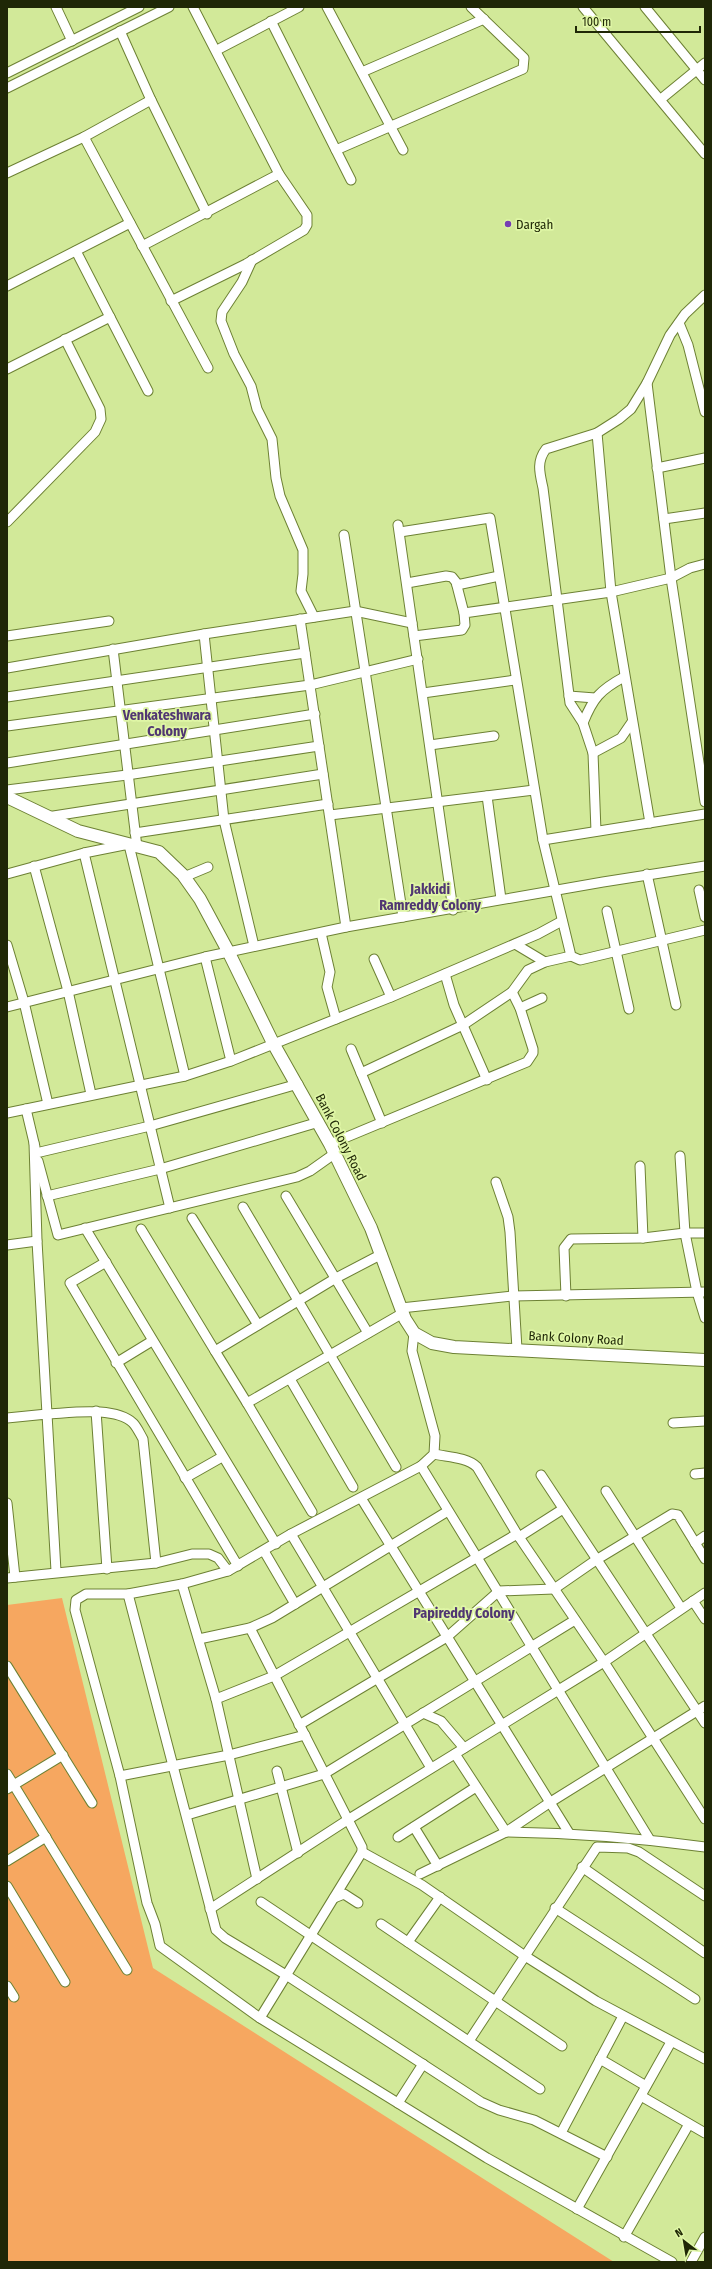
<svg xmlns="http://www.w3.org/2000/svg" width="712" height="2269" font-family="'Fira Sans Condensed',sans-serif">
<rect width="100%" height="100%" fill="#d2e999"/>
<path fill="#f6a760" d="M62,1598L153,1968L614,2262H7V1605Z"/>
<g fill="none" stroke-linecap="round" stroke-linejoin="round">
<g stroke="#6d8134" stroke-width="11">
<g id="street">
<path d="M56,7L72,41"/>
<path d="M327,7L403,150"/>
<path d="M583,7L705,154"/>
<path d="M645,7L705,80"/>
<path d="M271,21L351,180"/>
<path d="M120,31L151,100L207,214"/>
<path d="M217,50L299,7"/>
<path d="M362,72L484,19"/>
<path d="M7,73L139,7"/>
<path d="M7,88L169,7"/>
<path d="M661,99L705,63"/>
<path d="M84,137L208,368"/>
<path d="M336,150L523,69L524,58L471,7"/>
<path d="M7,173L84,137L151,100"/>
<path d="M142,246L279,174"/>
<path d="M76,251L148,391"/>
<path d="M252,260L242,282L222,312L221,321L234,354L251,386L257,409L272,439L276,478L280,496L303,550V574L301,591L314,617"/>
<path d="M7,286L130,223"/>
<path d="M171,301L246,264L304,230L307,225V215L279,174L193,7"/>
<path d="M679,323L688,345L705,412"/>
<path d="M7,369L110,317"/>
<path d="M647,383L671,578L705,802"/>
<path d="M597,433L611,592L650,823"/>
<path d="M657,468L705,458"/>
<path d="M664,519L705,513"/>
<path d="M7,522L95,432L101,419L100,409L65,339"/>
<path d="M398,525L453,910"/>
<path d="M400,532L490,518L543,840L571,956L580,960L705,930"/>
<path d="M344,535L403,917"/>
<path d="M407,583L446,576L452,577L456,582L464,613"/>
<path d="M457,585L499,576"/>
<path d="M300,619L346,927"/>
<path d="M204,634L224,820L254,946"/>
<path d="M7,636L109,621"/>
<path d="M414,636L462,630L465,625L464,613L611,592L671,578L690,568L705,564"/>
<path d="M113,649L137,847"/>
<path d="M7,668L204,634L355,611L412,623"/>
<path d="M423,693L515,680"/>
<path d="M569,696L595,698"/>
<path d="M7,697L305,653"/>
<path d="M583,723C593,698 600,690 624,677"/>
<path d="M7,726L310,685L418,659"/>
<path d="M430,745L494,736"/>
<path d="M593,753L621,738L632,722"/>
<path d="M7,763L315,714"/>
<path d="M7,790L127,775L319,746"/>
<path d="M487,796L501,899"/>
<path d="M330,815L534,790"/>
<path d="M47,817L323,774"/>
<path d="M596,831L593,753L583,723L570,703L543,488C540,474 536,462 546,449L597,433L619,419L631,409L647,383L670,335L685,314L705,295"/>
<path d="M135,833L328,804"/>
<path d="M543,840L705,814"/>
<path d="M129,845L185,1076"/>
<path d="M84,853L170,1208"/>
<path d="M34,866L68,991L91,1094"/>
<path d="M7,874L84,853L124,845"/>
<path d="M647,874L676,1005"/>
<path d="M184,877L208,867"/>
<path d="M699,890L705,917"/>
<path d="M607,911L629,1009"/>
<path d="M321,933L330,972L327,987L336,1019"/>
<path d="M515,944L545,962"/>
<path d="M7,945L24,1002L48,1104"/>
<path d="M205,957L231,1061"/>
<path d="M374,959L391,997"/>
<path d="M445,974L454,1005L487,1080"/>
<path d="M7,1007L205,957L346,927L603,882L705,866"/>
<path d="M520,1008L542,998"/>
<path d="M351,1049L382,1123"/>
<path d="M361,1073L463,1025L512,992L528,970L545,962L571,956"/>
<path d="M26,1109L35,1147"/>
<path d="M7,1113L185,1076L231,1061L391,997L538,934L562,921"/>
<path d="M34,1143L37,1241L47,1414C70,1413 115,1406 133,1423C137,1427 140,1434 143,1439L156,1563"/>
<path d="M330,1144L527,1062L533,1053V1049L520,1008L512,992"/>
<path d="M36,1153L150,1126L298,1084"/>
<path d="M680,1156L685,1233H705"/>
<path d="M38,1161L58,1235L297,1177L310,1171L334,1154"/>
<path d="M640,1166L643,1238"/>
<path d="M496,1182L508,1217L510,1232L517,1349"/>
<path d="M47,1196L160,1169L319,1122"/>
<path d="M286,1196L368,1333"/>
<path d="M243,1207L396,1467"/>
<path d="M192,1218L258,1325"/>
<path d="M85,1228L276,1544"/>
<path d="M141,1229L215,1351"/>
<path d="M7,1245L37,1241"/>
<path d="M382,1254L336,1278L215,1351L247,1403L403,1313"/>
<path d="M106,1262L70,1283L238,1566"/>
<path d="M566,1296L564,1248L571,1239L643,1238L685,1233L697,1292L705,1318"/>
<path d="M401,1308L513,1296L705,1292"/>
<path d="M414,1333L412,1351L435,1436L434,1454L421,1466L291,1534L228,1571L182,1584L128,1594H86L76,1600L75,1610L120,1776L147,1903L155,1924L160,1946L260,2018L487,2158L672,2262"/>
<path d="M116,1363L152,1341"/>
<path d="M290,1379L353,1487"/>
<path d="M247,1403L312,1512"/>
<path d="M96,1411L107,1569"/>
<path d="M7,1418L47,1414L56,1571"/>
<path d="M673,1423L705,1421"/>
<path d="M434,1454C447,1457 467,1457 477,1467L517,1534L604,1662L705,1819"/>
<path d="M421,1466L650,1840"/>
<path d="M695,1474L705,1473"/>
<path d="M541,1475L705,1723"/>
<path d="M185,1478L222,1457"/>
<path d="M606,1491L681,1608"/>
<path d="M361,1498L569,1833"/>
<path d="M7,1503L15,1577"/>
<path d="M291,1534L431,1768"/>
<path d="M519,1537L563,1509"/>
<path d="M695,1543L705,1536"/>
<path d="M264,1551L295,1604"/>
<path d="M7,1578L156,1563L192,1554H209L218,1558L228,1571"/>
<path d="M182,1584L216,1699L257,1879"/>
<path d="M128,1594L216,1930L225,1938L286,1975L481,2102L499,2110L534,2120L607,2157"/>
<path d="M693,1601L705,1619"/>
<path d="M250,1628L362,1847V1852L260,2018"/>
<path d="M199,1639L250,1628L272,1618L448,1511"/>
<path d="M7,1666L92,1803"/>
<path d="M216,1699L274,1676L517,1534"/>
<path d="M423,1713L441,1721L464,1748"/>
<path d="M299,1725L447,1637L499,1591L554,1589L596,1560L672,1514L678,1515L705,1559"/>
<path d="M455,1754L506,1832"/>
<path d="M277,1771L298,1853"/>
<path d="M7,1774L127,1970"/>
<path d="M120,1776L229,1755L305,1735"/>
<path d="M7,1789L63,1755"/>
<path d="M187,1815L324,1774L575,1620"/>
<path d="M414,1827L438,1866"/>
<path d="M506,1832C573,1833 639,1838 705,1847"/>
<path d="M398,1837L476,1787"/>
<path d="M362,1852L422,1885L525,1956L597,1847L628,1848L639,1852L705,1896"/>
<path d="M7,1861L46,1837"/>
<path d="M582,1867L705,1953"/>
<path d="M420,1874L506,1832L549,1803L705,1706"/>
<path d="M7,1886L65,1982"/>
<path d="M334,1898L344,1894L358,1903"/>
<path d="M261,1902L540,2089"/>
<path d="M555,1908L695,1999"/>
<path d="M210,1909L349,1819L604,1662L705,1593"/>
<path d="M381,1924L562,2046"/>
<path d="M408,1942L440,1897"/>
<path d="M7,1986L14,1997"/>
<path d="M469,2041L525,1956L596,2001L705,2059"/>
<path d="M600,2059L646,2086"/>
<path d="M641,2096L705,2133"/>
<path d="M398,2103L423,2064"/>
<path d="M561,2133L623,2016"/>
<path d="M577,2209L671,2042"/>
<path d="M624,2237L689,2124"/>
<path d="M691,2262L705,2237"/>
</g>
</g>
<g stroke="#6d8134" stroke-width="14">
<path id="secondary" d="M7,797L78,831L159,852L183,875L200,899L228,951L273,1043L330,1144L371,1228L405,1319L414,1333L432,1343L454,1347L705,1360"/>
</g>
<use href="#street" stroke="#fff" stroke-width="9"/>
<use href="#secondary" stroke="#fff" stroke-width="12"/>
</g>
<circle fill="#753db3" stroke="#dff6a6" stroke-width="1.5" cx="508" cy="224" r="4"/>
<g text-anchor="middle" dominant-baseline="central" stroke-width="3.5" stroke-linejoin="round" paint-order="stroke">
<g font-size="13" fill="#1f2706" stroke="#dff6a6" text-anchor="start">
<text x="516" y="224">Dargah</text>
</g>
<g font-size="13" fill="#1f2706" stroke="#dff6a6">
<text transform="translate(341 1137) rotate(63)">Bank Colony Road</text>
<text transform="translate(576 1338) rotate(3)">Bank Colony Road</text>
</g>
<g font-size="14" font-weight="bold" fill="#503672" stroke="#dff6a6">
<text x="167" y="715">Venkateshwara<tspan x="167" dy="16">Colony</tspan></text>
<text x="430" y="889">Jakkidi<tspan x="430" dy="16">Ramreddy Colony</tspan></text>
<text x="464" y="1613">Papireddy Colony</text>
</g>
</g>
<rect width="712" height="2269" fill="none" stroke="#1f2706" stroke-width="16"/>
<g transform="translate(684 2241) rotate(329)" stroke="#dff6a6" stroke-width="3" paint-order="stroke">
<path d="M0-3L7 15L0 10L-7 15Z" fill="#1f2706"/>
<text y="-6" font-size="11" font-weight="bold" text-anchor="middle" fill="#1f2706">N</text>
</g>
<path d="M576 26v6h124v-6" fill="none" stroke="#1f2706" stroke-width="2"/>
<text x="582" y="26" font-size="12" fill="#1f2706" stroke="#dff6a6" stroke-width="3" paint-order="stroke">100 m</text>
</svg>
